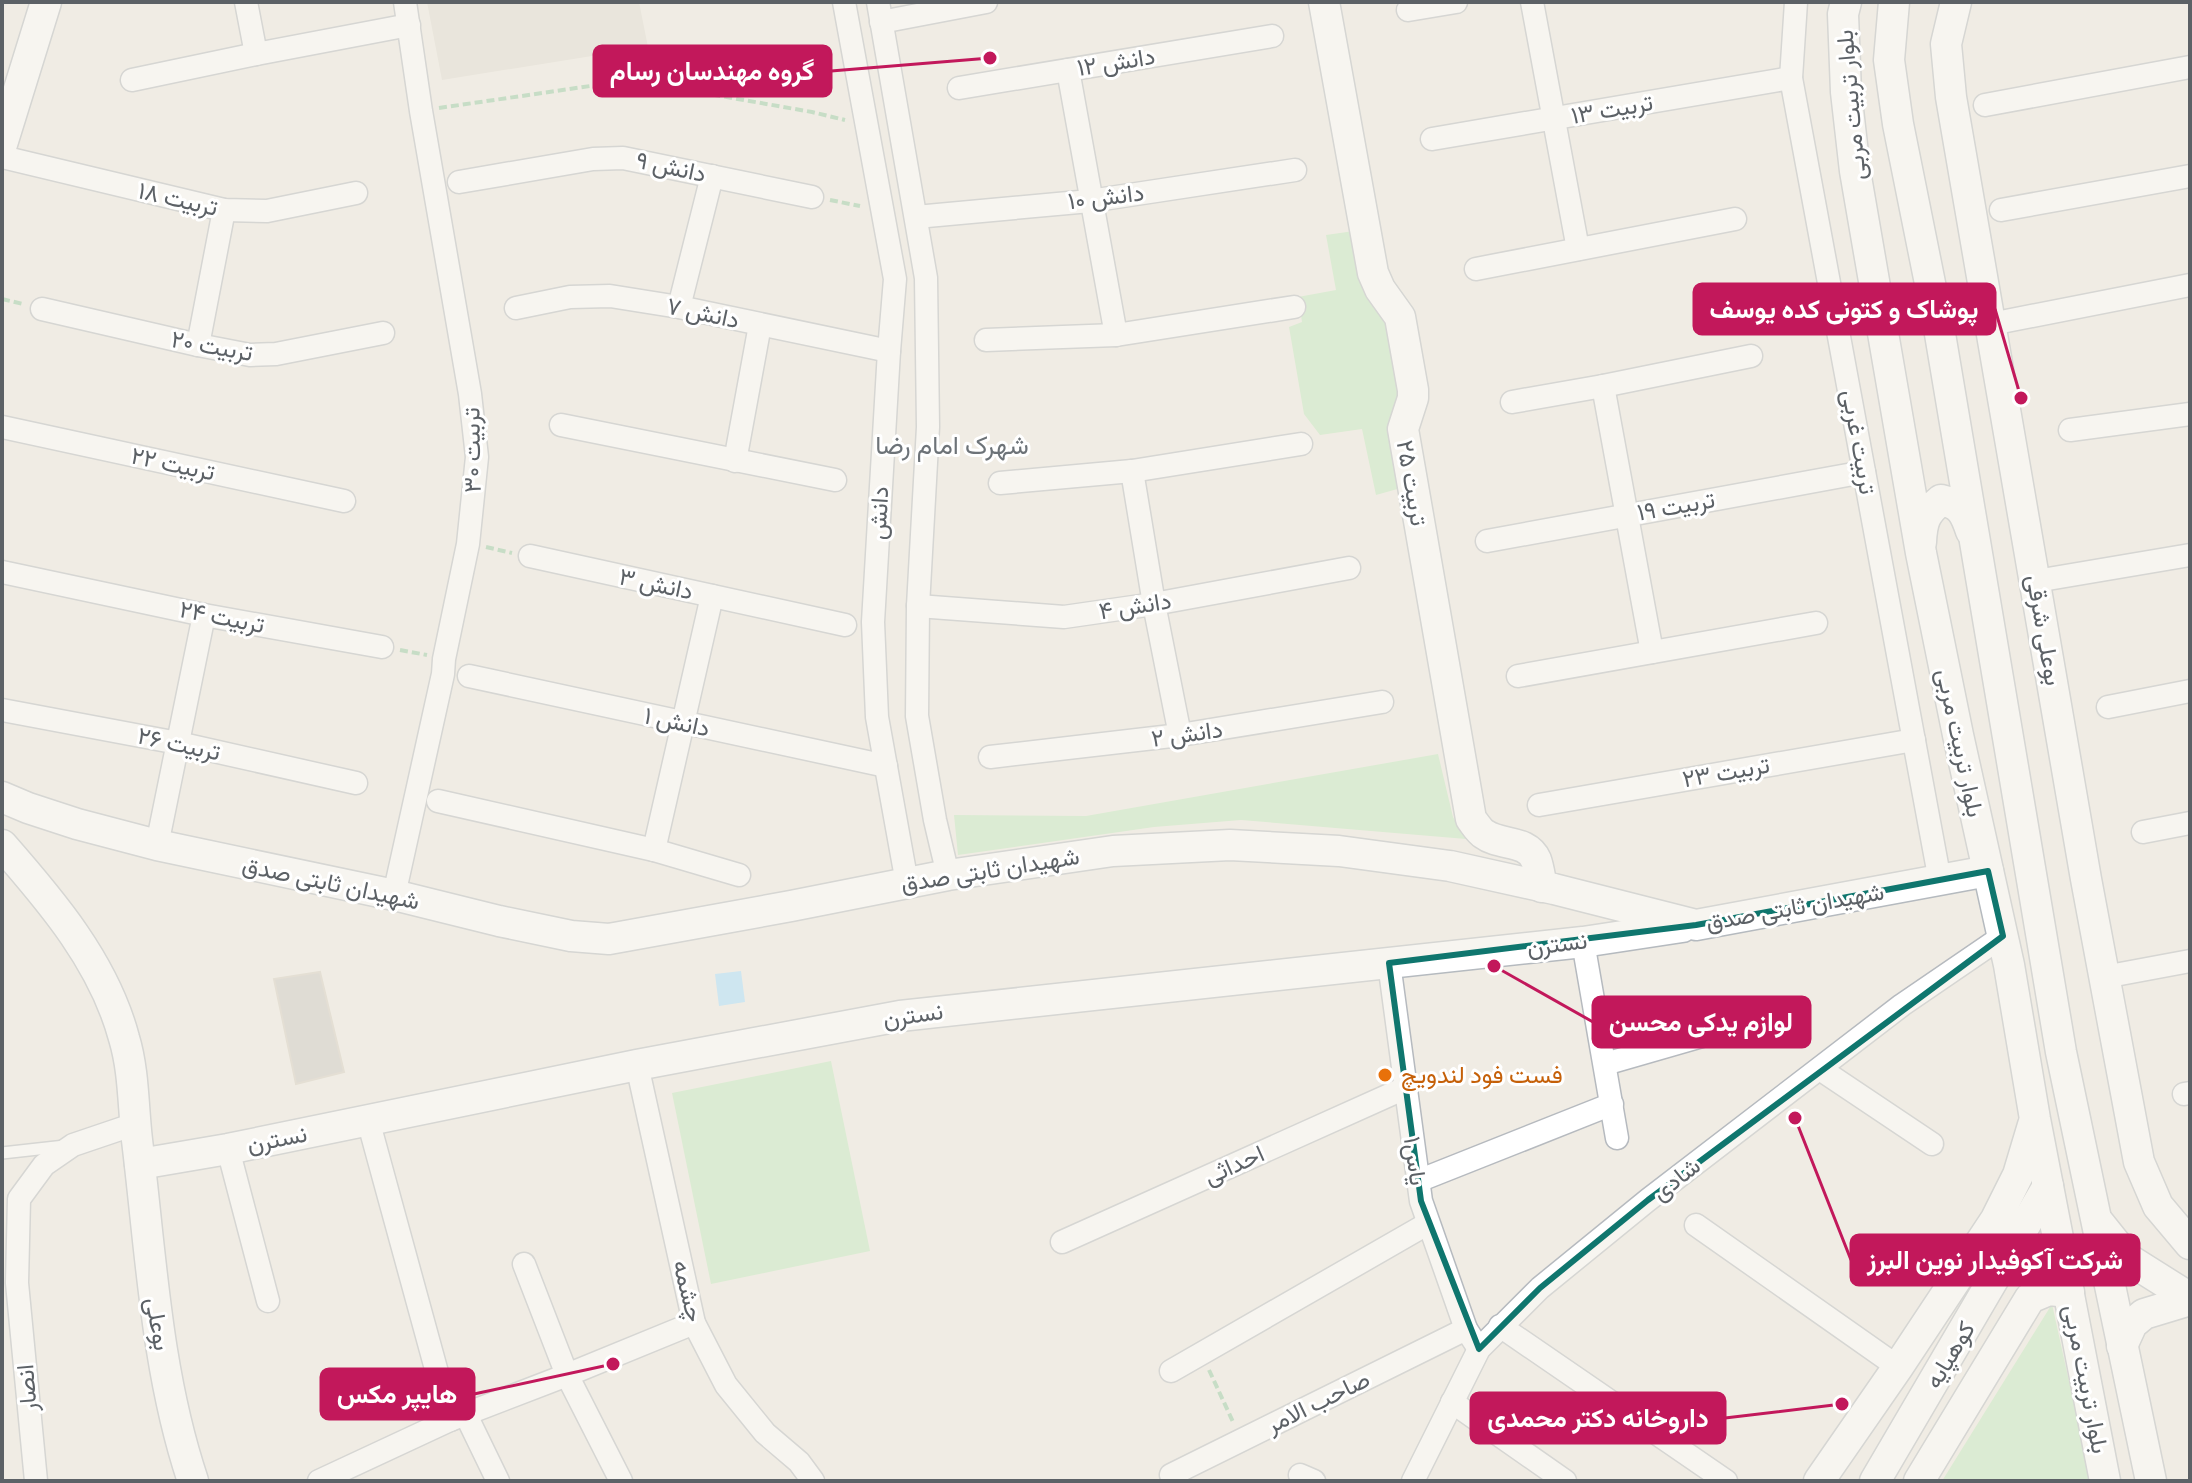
<svg xmlns="http://www.w3.org/2000/svg" width="2192" height="1483" font-family="'Fira Sans Condensed',Vazirmatn,sans-serif">
<rect width="100%" height="100%" fill="#f0ece4"/>
<path fill="#e0dbd3" d="M427,2H639L648,47L442,80Z"/>
<g fill="#c1e9be">
<path d="M1354,231L1387,310L1406,396L1401,488L1376,495L1362,429L1320,435L1304,414L1289,327L1302,322L1298,297L1336,290L1326,235Z"/>
<path d="M1438,754L1453,817L1466,839L1241,820L1154,827L958,855L954,815L1086,816Z"/>
<path d="M831,1061L870,1251L711,1284L672,1093Z"/>
<path d="M2052,1304L2091,1481H1942Z"/>
</g>
<path fill="#a4ddff" d="M741,971L745,1002L719,1006L715,974Z"/>
<path fill="#cbc7c1" stroke="#d5cec1" stroke-width="2" d="M320,972L344,1072L296,1084L274,979Z"/>
<g fill="none" stroke-linecap="round" stroke-linejoin="round">
<g stroke="#b6babf" stroke-width="14">
<path id="lane" d="M2,1153L65,1146"/>
</g>
<g stroke="#b6babf" stroke-width="25">
<g id="street">
<path d="M246,2L256,54"/>
<path d="M844,2L895,279L889,351L873,622L877,717L907,883"/>
<path d="M878,2L926,278L928,427L918,606L917,716L935,820L948,875"/>
<path d="M1532,2L1578,249"/>
<path d="M1796,2L1791,78L1940,881"/>
<path d="M1408,10L1456,2"/>
<path d="M881,22L986,2"/>
<path d="M1068,70L1116,335"/>
<path d="M132,80L256,54L409,25"/>
<path d="M959,88L1272,36"/>
<path d="M1985,105L2190,67"/>
<path d="M1432,139L1791,78"/>
<path d="M2,157L224,210L267,211L356,193"/>
<path d="M459,182L593,159L623,158L812,197"/>
<path d="M2001,210L2190,176"/>
<path d="M916,217L1090,201L1295,170"/>
<path d="M1476,269L1735,219"/>
<path d="M679,307L712,176"/>
<path d="M516,308L570,297L610,296L679,307L889,351"/>
<path d="M42,309L198,345L250,355L276,354L383,333"/>
<path d="M1991,324L2190,285"/>
<path d="M986,340L1116,335L1294,307"/>
<path d="M198,345L224,210"/>
<path d="M1603,386L1652,652"/>
<path d="M1512,402L1603,386L1751,356"/>
<path d="M561,425L835,480"/>
<path d="M2,427L344,501"/>
<path d="M2070,430L2190,414"/>
<path d="M735,461L760,325"/>
<path d="M1132,471L1154,604L1180,735"/>
<path d="M1000,483L1132,471L1301,444"/>
<path d="M1487,541L1864,472"/>
<path d="M530,556L845,625"/>
<path d="M2,572L204,615L382,647"/>
<path d="M2036,581L2190,555"/>
<path d="M918,606L1064,617L1154,604L1349,568"/>
<path d="M469,676L886,766"/>
<path d="M1518,676L1816,623"/>
<path d="M2108,707L2190,691"/>
<path d="M2,710L178,743L356,783"/>
<path d="M990,757L1180,735L1382,702"/>
<path d="M438,801L654,850L739,875"/>
<path d="M1539,805L1914,740"/>
<path d="M2143,832L2190,823"/>
<path d="M157,845L204,615"/>
<path d="M654,850L712,596"/>
<path d="M394,895L443,674L444,659L468,544L477,457L470,394L421,111L405,2"/>
<path d="M1583,942L1617,1138"/>
<path d="M1389,963L1421,1201L1466,1329L1479,1349"/>
<path d="M2104,977L2190,961"/>
<path d="M1605,1064L1782,1013"/>
<path d="M637,1065L694,1323L726,1385L765,1433L799,1462L813,1481"/>
<path d="M1820,1069L1932,1144"/>
<path d="M2184,1094L2190,1093"/>
<path d="M368,1120L450,1420"/>
<path d="M228,1149L268,1301"/>
<path d="M1418,1181L1612,1104"/>
<path d="M1696,1225L1898,1367"/>
<path d="M1062,1242L1405,1088"/>
<path d="M524,1264L567,1375L621,1481"/>
<path d="M1500,1326L1726,1481"/>
<path d="M1171,1371L1427,1224"/>
<path d="M1452,1402L1565,1481"/>
<path d="M466,1415L498,1481"/>
<path d="M1171,1475L1466,1329"/>
<path d="M1300,1475L1314,1481"/>
<path d="M36,1481L17,1283L19,1199L44,1165L73,1145L135,1124"/>
<path d="M319,1481L450,1420L567,1375L694,1323"/>
<path d="M1413,1481L1479,1349L1540,1288L1648,1200L1902,1005L2003,936"/>
</g>
</g>
<g stroke="#b5babf" stroke-width="33">
<g id="secondary">
<path d="M1324,2L1373,273L1380,289L1400,317L1413,390V398L1403,429L1471,819C1475,824 1479,831 1484,834C1500,846 1527,839 1536,860C1539,868 1540,878 1542,887"/>
<path d="M1846,2L1843,14L1846,92L1855,171L1921,553L1958,735L2009,965L2035,1119L2105,1481"/>
<path d="M1894,2L1889,60L1898,124L1939,328L2061,1052L2151,1481"/>
<path d="M1956,2L1946,44L1951,97L2086,879L2139,1162L2158,1206L2190,1244"/>
<path d="M2,144L46,2"/>
<path d="M1921,542C1922,521 1925,513 1941,500C1961,504 1965,513 1971,531"/>
<path d="M2,797L28,808L77,824L157,845L394,895L499,921L571,936L609,939L791,906L948,875L1113,851L1230,845L1339,851L1450,866L1554,889L1696,925L1988,871"/>
<path d="M2,845C52,902 104,963 124,1038C134,1071 133,1106 137,1140C151,1254 156,1371 193,1481"/>
<path d="M140,1164L228,1149L637,1065L900,1016L1583,942L1682,927"/>
<path d="M2100,1224L2128,1259L2190,1298"/>
<path d="M2122,1346L2132,1324L2144,1314L2190,1300"/>
<path d="M1819,1481L1898,1367L1996,1219L2018,1175L2033,1125"/>
<path d="M1875,1481L2048,1186"/>
<path d="M1919,1481L2030,1298L2049,1290L2069,1292"/>
</g>
</g>
<g stroke="#96cba2" stroke-width="4" stroke-dasharray="8 4" stroke-linecap="butt">
<path d="M439,108L604,84L658,85L812,112L845,120"/>
<path d="M830,200L860,206"/>
<path d="M2,299L23,304"/>
<path d="M486,547L512,553"/>
<path d="M400,650L427,655"/>
<path d="M1209,1370L1234,1424"/>
</g>
<use href="#lane" stroke="#fff" stroke-width="11"/>
<use href="#street" stroke="#fff" stroke-width="22"/>
<use href="#secondary" stroke="#fff" stroke-width="30"/>
</g>
<path d="M0 0H2192V1483H0ZM1988,871L2003,936L1648,1200L1540,1288L1479,1349L1421,1201L1389,963L1696,925Z" fill="#f0ece4" fill-opacity=".55" fill-rule="evenodd"/>
<path fill="none" stroke="#0f766e" stroke-width="6" stroke-linejoin="round" d="M1988,871L2003,936L1648,1200L1540,1288L1479,1349L1421,1201L1389,963L1696,925Z"/>
<circle fill="#e8710a" stroke="#fff" stroke-width="3" cx="1385" cy="1075" r="8"/>
<g text-anchor="middle" dominant-baseline="central" stroke-width="6" stroke-linejoin="round" paint-order="stroke">
<g font-size="24" fill="#5c6166" stroke="#fff">
<text transform="translate(1116 62) rotate(-9)">دانش ۱۲</text>
<text transform="translate(1851 105) rotate(-95)">بلوار تربیت مربی</text>
<text transform="translate(1612 109) rotate(-10)">تربیت ۱۳</text>
<text transform="translate(671 167) rotate(12)">دانش ۹</text>
<text transform="translate(1106 197) rotate(-7)">دانش ۱۰</text>
<text transform="translate(178 199) rotate(13)">تربیت ۱۸</text>
<text transform="translate(703 313) rotate(12)">دانش ۷</text>
<text transform="translate(212 346) rotate(10)">تربیت ۲۰</text>
<text transform="translate(1859 442) rotate(80)">تربیت غربی</text>
<text transform="translate(472 450) rotate(-91)">تربیت ۳۰</text>
<text transform="translate(173 464) rotate(12)">تربیت ۲۲</text>
<text transform="translate(1412 483) rotate(80)">تربیت ۲۵</text>
<text transform="translate(1676 506) rotate(-10)">تربیت ۱۹</text>
<text transform="translate(879 513) rotate(-87)">دانش</text>
<text transform="translate(656 584) rotate(12)">دانش ۳</text>
<text transform="translate(1135 606) rotate(-9)">دانش ۴</text>
<text transform="translate(222 617) rotate(11)">تربیت ۲۴</text>
<text transform="translate(2044 630) rotate(80)">بوعلی شرقی</text>
<text transform="translate(677 722) rotate(12)">دانش ۱</text>
<text transform="translate(1187 734) rotate(-8)">دانش ۲</text>
<text transform="translate(1960 743) rotate(78)">بلوار تربیت مربی</text>
<text transform="translate(179 744) rotate(12)">تربیت ۲۶</text>
<text transform="translate(1726 772) rotate(-10)">تربیت ۲۳</text>
<text transform="translate(990 870) rotate(-9)">شهیدان ثابتی صدق</text>
<text transform="translate(331 883) rotate(12)">شهیدان ثابتی صدق</text>
<text transform="translate(1795 907) rotate(-10)">شهیدان ثابتی صدق</text>
<text transform="translate(1557 944) rotate(-7)">نسترن</text>
<text transform="translate(913 1015) rotate(-8)">نسترن</text>
<text transform="translate(277 1139) rotate(-11)">نسترن</text>
<text transform="translate(1415 1161) rotate(82)">یاس۱</text>
<text transform="translate(1234 1165) rotate(-24)">احداثی</text>
<text transform="translate(1676 1179) rotate(-38)">شادی</text>
<text transform="translate(688 1291) rotate(76)">چشمه</text>
<text transform="translate(158 1324) rotate(80)">بوعلی</text>
<text transform="translate(1950 1355) rotate(-59)">کوهپایه</text>
<text transform="translate(2086 1379) rotate(79)">بلوار تربیت مربی</text>
<text transform="translate(27 1388) rotate(-95)">انصار</text>
<text transform="translate(1318 1402) rotate(-26)">صاحب الامر</text>
</g>
<g font-size="24" fill="#c56008" stroke="#fff" text-anchor="start">
<text x="1401" y="1075">فست فود لندویچ</text>
</g>
<g font-size="26" fill="#6d7378" stroke="#fff">
<text x="952" y="445">شهرک امام رضا</text>
</g>
</g>
<path fill="none" stroke="#c2185b" stroke-width="3" d="M990 58L831 71M2021 398L1995 309M1494 966L1593 1022M1795 1118L1851 1260M613 1364L474 1394M1842 1404L1725 1418"/>
<g fill="#c2185b" stroke="#fff" stroke-width="3">
<circle cx="990" cy="58" r="8"/>
<circle cx="2021" cy="398" r="8"/>
<circle cx="1494" cy="966" r="8"/>
<circle cx="1795" cy="1118" r="8"/>
<circle cx="613" cy="1364" r="8"/>
<circle cx="1842" cy="1404" r="8"/>
</g>
<g fill="#c2185b" stroke="#c2185b" stroke-width="3">
<rect x="594" y="46" width="237" height="50" rx="8"/>
<rect x="1694" y="284" width="301" height="50" rx="8"/>
<rect x="1593" y="997" width="217" height="50" rx="8"/>
<rect x="1851" y="1235" width="288" height="50" rx="8"/>
<rect x="321" y="1369" width="153" height="50" rx="8"/>
<rect x="1471" y="1393" width="254" height="50" rx="8"/>
</g>
<g font-size="26" text-anchor="middle" font-weight="bold" fill="#fff">
<text x="712" y="80">گروه مهندسان رسام</text>
<text x="1844" y="318">پوشاک و کتونی کده یوسف</text>
<text x="1701" y="1031">لوازم یدکی محسن</text>
<text x="1995" y="1269">شرکت آکوفیدار نوین البرز</text>
<text x="397" y="1403">هایپر مکس</text>
<text x="1598" y="1427">داروخانه دکتر محمدی</text>
</g>
<rect width="2192" height="1483" fill="none" stroke="#5c6166" stroke-width="8"/>
</svg>
